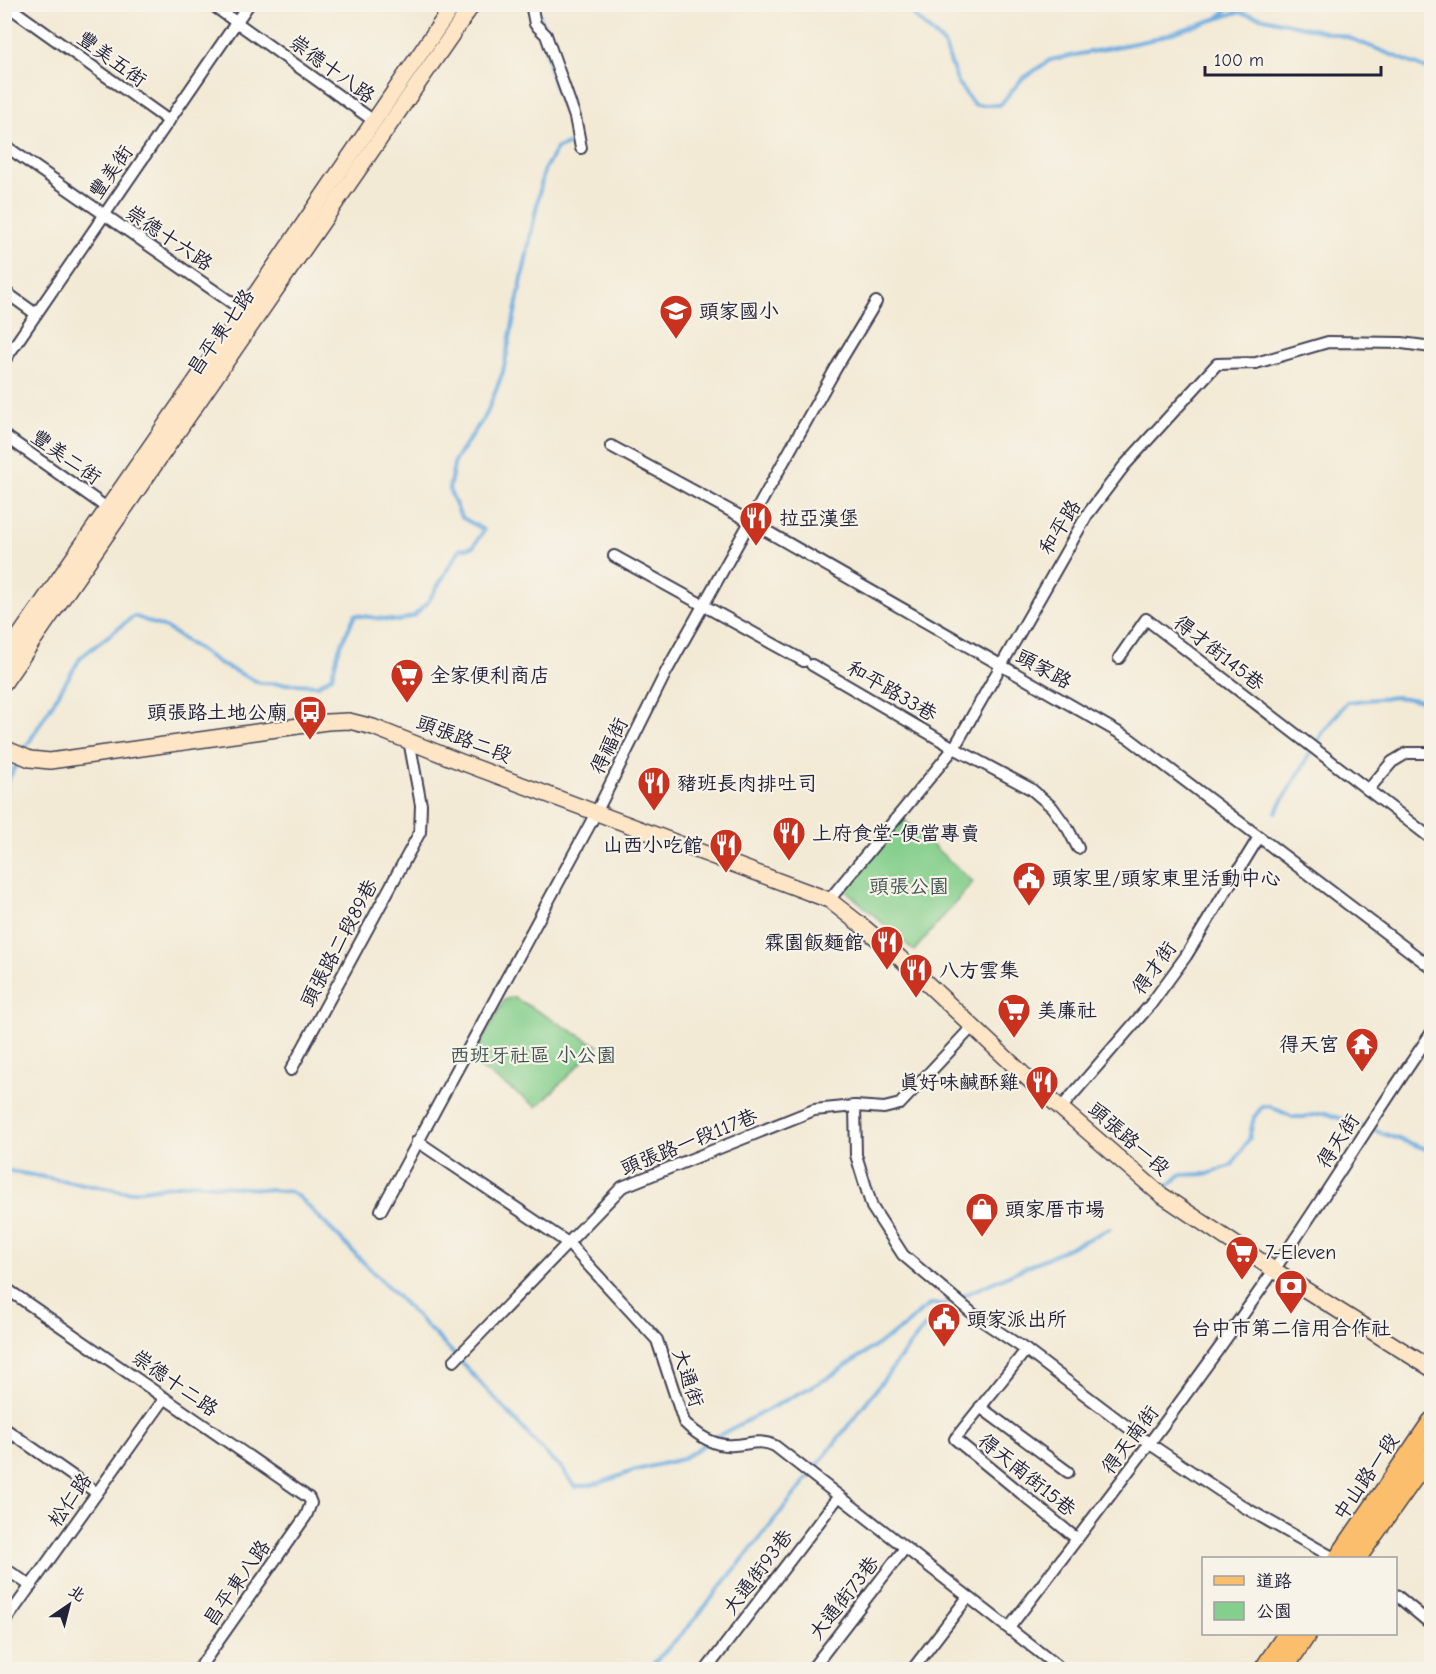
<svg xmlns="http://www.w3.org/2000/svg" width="1436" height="1674" font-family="'Comic Neue','LXGW WenKai TC',sans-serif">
<rect width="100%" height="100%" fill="#f7f3e8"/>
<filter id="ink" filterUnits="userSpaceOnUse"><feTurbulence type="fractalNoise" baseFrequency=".0167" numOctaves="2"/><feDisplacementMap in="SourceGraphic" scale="12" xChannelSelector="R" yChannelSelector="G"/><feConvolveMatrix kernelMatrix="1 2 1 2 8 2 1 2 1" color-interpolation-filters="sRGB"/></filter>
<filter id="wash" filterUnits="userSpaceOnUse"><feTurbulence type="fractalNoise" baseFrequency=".008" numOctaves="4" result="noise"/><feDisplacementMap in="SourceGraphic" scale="24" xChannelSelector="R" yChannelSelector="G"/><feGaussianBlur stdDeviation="1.35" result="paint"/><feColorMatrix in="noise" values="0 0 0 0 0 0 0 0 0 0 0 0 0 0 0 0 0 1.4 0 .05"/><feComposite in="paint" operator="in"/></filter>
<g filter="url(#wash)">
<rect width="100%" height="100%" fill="#f3ead5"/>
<g fill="#85cf8c" stroke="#547864" stroke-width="1.5">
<path d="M902,818L973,882L914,951L843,888Z"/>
<path d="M513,997L598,1046L537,1107L476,1065L474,1056L504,1000Z"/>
</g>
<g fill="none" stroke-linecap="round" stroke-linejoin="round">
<g stroke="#6dade0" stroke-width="4">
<path d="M537,4L542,27"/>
<path d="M902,4L944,44L958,83L974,105H1000L1021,80L1050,60L1150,40L1238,12L1347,37L1432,71"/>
<path d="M1218,18L1233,4"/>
<path d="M23,752L81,657L134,616L168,629L222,665L260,683L318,685L332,676L339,649L355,615L398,621L414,616L428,602L460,549L473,547L484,530L461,517L449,489L455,460L486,415L503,372L544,170L557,148L575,142L552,77L546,49"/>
<path d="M1276,812L1323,732L1347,702L1396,697L1432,702"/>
<path d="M4,816L7,782L20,758"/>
<path d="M4,1170L127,1192L193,1183L290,1192L299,1197L449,1349L551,1459L561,1467L575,1487L600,1483L636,1470L682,1459L716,1437L826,1379L904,1327L920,1312L931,1304H945"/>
<path d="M1163,1191L1180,1175L1208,1174L1232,1165L1249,1139L1254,1117L1262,1107L1269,1106L1293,1117H1303L1325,1113L1432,1151"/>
<path d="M647,1670L691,1624L800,1488L918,1335L945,1304L1110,1229"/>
</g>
</g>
</g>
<g filter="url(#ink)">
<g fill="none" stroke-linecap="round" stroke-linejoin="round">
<g stroke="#414052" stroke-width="14">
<g id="street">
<path d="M5,4L169,121"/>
<path d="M211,4L374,121"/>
<path d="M531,4L535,24L546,35L575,117L581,148"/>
<path d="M4,145L248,314"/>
<path d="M4,291L36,314"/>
<path d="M4,361L249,4"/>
<path d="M4,435L107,508"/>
<path d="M611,446L749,521L1130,739L1432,968"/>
<path d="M614,556L804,661"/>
<path d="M1119,658L1146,619L1432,839"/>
<path d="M812,665L954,748L1031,789L1052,807L1068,829L1078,848"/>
<path d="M1368,790L1392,762L1407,753H1432"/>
<path d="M829,900L954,748L1087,515L1124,466L1217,364L1256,363L1328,342L1402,343L1432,347"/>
<path d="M291,1070L420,832L421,805L409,740"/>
<path d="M855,1106L856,1155L872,1207L903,1255L978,1318L1026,1350L1150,1444L1244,1507L1334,1558"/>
<path d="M1061,1108L1151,1004L1186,956L1259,837"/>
<path d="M417,1141L568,1243L657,1340L684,1422C698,1436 714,1447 734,1445C750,1444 760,1439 775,1446L1062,1670"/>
<path d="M381,1210L596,813L666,672L836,368L876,302"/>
<path d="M4,1287L309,1498L311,1503L306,1516L198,1670"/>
<path d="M1026,1350L955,1439L1077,1539"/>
<path d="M454,1361L622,1187L814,1110L855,1106L884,1108L900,1104L973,1026"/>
<path d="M980,1407L1068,1472"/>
<path d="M4,1428L97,1493"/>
<path d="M4,1568L31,1586"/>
<path d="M1396,1595L1432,1625"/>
<path d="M4,1623L165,1398"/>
<path d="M1009,1628C1099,1510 1190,1393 1274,1270C1328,1192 1378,1110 1432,1032"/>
<path d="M706,1670L839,1496"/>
<path d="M811,1670L905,1548"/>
<path d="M912,1670L968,1597"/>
</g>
</g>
<g stroke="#414052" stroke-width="18">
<g id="secondary">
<path d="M4,658L244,311L454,4"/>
<path d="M4,683L473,4"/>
<path d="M4,748L30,759L50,761L327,722L349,721L373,727L461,762L829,900L861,925L899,957L1040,1090L1160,1194L1274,1270L1432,1369"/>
</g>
</g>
<g stroke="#414052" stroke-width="21">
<g id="primary">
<path d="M1338,1558L1432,1421"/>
<path d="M1357,1558L1432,1452"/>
<path d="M1263,1670L1287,1634"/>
<path d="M1283,1670L1307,1634"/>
</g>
</g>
<use href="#street" stroke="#fff" stroke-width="10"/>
<use href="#secondary" stroke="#fde5c5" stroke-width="15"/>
<use href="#primary" stroke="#fabe6d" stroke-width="18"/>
</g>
</g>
<defs>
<g id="school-pin" transform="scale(1.725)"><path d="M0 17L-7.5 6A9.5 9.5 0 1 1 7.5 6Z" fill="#c8321e" stroke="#f7f3e8"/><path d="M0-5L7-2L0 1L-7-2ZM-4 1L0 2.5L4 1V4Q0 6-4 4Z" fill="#fff"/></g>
<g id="restaurant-pin" transform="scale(1.725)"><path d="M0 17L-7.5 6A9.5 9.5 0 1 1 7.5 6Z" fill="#c8321e" stroke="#f7f3e8"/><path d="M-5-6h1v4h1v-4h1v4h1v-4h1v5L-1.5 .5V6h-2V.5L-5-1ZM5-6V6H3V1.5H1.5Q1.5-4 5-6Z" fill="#fff"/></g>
<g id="supermarket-pin" transform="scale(1.725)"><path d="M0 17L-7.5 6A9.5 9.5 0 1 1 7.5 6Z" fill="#c8321e" stroke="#f7f3e8"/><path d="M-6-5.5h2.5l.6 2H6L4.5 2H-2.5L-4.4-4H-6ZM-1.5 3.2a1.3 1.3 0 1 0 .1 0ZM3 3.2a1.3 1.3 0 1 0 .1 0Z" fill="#fff"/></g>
<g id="bus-pin" transform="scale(1.725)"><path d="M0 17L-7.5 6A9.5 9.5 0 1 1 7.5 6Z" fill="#c8321e" stroke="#f7f3e8"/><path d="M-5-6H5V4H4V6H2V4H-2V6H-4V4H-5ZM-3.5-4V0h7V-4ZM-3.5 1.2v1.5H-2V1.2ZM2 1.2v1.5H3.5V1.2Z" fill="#fff"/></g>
<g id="civic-pin" transform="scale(1.725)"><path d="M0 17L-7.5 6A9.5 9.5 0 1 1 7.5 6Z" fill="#c8321e" stroke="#f7f3e8"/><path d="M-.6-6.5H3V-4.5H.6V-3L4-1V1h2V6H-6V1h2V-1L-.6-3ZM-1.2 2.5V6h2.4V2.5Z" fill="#fff"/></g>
<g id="temple-pin" transform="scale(1.725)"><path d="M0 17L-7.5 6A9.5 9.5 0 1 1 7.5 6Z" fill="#c8321e" stroke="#f7f3e8"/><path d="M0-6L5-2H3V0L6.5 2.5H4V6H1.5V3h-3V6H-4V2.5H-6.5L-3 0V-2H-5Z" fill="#fff"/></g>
<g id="shop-pin" transform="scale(1.725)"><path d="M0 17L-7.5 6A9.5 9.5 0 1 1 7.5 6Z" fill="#c8321e" stroke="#f7f3e8"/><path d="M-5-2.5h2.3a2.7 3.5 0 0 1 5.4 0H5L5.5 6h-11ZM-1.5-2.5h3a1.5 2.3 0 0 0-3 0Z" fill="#fff"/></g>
<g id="bank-pin" transform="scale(1.725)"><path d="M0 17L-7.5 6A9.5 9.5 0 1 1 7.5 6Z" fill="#c8321e" stroke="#f7f3e8"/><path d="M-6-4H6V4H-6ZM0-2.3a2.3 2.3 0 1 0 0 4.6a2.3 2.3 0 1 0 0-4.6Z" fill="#fff"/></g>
</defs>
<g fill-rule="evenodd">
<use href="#school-pin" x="676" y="311"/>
<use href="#restaurant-pin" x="756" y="518"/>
<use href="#supermarket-pin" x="407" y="675"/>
<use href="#bus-pin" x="310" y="712"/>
<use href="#restaurant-pin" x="654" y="783"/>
<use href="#restaurant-pin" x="789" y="833"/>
<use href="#restaurant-pin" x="726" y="845"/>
<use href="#civic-pin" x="1029" y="878"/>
<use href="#restaurant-pin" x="887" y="942"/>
<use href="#restaurant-pin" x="916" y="970"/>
<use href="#supermarket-pin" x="1014" y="1010"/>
<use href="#temple-pin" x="1362" y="1044"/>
<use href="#restaurant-pin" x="1042" y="1082"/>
<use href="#shop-pin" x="982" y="1209"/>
<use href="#supermarket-pin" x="1242" y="1252"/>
<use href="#bank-pin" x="1291" y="1286"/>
<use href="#civic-pin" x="944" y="1319"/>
</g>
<g text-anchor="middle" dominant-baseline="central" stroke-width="4.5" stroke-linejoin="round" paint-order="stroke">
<g font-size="20" fill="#22223b" stroke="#f7f3e8">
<text transform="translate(112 59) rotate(36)">豐美五街</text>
<text transform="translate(332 69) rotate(36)">崇德十八路</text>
<text transform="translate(111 172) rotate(-55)">豐美街</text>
<text transform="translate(169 238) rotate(34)">崇德十六路</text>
<text transform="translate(221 332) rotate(-55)">昌平東七路</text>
<text transform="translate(66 457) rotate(35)">豐美二街</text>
<text transform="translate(1060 527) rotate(-58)">和平路</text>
<text transform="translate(1219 653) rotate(38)">得才街145巷</text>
<text transform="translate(1044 669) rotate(29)">頭家路</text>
<text transform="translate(892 691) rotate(30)">和平路33巷</text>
<text transform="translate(464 739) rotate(21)">頭張路二段</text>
<text transform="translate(609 746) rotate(-64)">得福街</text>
<text transform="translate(339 943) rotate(-62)">頭張路二段89巷</text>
<text transform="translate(1154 968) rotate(-54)">得才街</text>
<text transform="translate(1129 1139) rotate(41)">頭張路一段</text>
<text transform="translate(1338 1141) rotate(-57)">得天街</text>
<text transform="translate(689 1142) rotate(-22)">頭張路一段117巷</text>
<text transform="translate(688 1378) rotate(72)">大通街</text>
<text transform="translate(175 1383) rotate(35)">崇德十二路</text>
<text transform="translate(1130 1440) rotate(-53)">得天南街</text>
<text transform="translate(1027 1475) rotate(39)">得天南街15巷</text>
<text transform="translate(1366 1477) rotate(-56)">中山路一段</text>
<text transform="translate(70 1500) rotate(-55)">松仁路</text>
<text transform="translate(758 1572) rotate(-53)">大通街93巷</text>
<text transform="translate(237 1583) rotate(-55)">昌平東八路</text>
<text transform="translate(844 1598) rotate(-52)">大通街73巷</text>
</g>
<g font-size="20" fill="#22223b" stroke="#f7f3e8" text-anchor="start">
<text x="699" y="311">頭家國小</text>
<text x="779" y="518">拉亞漢堡</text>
<text x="430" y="675">全家便利商店</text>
<text x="287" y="712" text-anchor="end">頭張路土地公廟</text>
<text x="677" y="783">豬班長肉排吐司</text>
<text x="812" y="833">上府食堂-便當專賣</text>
<text x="703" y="845" text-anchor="end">山西小吃館</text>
<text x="1052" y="878">頭家里/頭家東里活動中心</text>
<text x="864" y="942" text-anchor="end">霖園飯麵館</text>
<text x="939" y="970">八方雲集</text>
<text x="1037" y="1010">美廉社</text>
<text x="1339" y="1044" text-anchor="end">得天宮</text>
<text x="1019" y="1082" text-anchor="end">真好味鹹酥雞</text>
<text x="1005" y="1209">頭家厝市場</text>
<text x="1265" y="1252">7-Eleven</text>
<text x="967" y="1319">頭家派出所</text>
<text x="1291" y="1328" text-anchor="middle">台中市第二信用合作社</text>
</g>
<g font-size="20" fill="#405653" stroke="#f7f3e8">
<text x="909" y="886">頭張公園</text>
<text x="533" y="1055">西班牙社區 小公園</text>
</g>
</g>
<rect width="1436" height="1674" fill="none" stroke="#f7f3e8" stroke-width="24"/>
<rect x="1202" y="1557" width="195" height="78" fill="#f7f3e8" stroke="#a29fa3" stroke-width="1.5"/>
<rect x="1214" y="1576" width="30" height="9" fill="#fabe6d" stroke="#a29fa3" stroke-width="1.5"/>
<text x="1256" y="1587" font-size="18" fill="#22223b">道路</text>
<rect x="1214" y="1602" width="30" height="18" fill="#85cf8c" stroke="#a29fa3" stroke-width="1.5"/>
<text x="1256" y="1617" font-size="18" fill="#22223b">公園</text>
<g transform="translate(69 1605) rotate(35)" stroke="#f7f3e8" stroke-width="4.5" paint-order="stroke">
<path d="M0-4.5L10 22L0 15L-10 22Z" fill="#22223b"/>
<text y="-9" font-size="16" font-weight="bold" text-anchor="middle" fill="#22223b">北</text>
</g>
<path d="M1205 66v9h176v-9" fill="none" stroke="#22223b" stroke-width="3"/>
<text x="1214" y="66" font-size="18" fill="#22223b" stroke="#f7f3e8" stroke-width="4.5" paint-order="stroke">100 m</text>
</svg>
